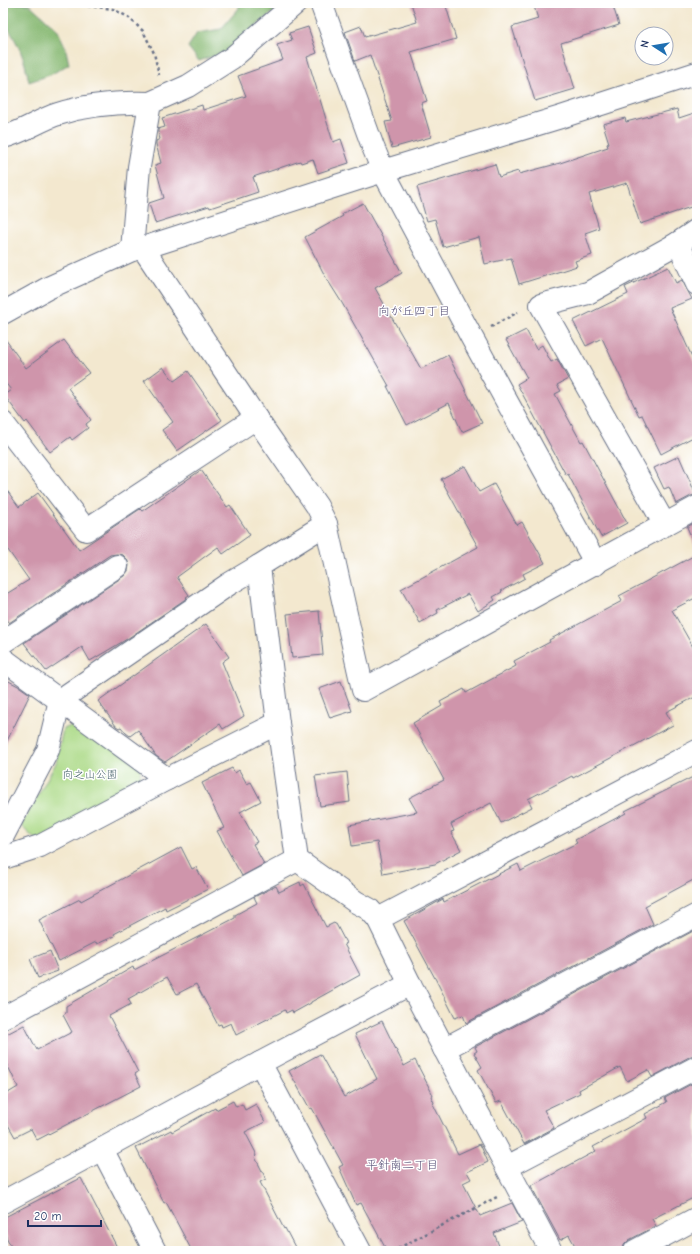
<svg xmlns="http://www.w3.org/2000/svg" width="700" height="1254" font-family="'Comic Neue','Klee One',sans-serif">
<rect width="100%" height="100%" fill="#fff"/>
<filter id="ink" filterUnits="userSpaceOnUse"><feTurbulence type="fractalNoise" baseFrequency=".025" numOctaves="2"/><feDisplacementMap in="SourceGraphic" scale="8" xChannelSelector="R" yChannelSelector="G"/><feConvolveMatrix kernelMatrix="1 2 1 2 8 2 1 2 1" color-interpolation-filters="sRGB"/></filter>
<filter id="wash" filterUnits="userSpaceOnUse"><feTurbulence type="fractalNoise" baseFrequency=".012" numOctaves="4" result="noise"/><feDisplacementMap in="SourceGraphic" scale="16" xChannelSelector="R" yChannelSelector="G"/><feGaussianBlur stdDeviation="0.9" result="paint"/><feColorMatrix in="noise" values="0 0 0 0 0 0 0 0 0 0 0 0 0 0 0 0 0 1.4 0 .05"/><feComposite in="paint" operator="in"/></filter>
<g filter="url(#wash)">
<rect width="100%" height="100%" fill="#f3e8cf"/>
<path fill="#acda87" stroke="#648472" d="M82,722L141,767L139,787L37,841L21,826L56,763L63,729Z"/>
<g fill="#89ba74" stroke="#527469">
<path d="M3,3L29,4L57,29L65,46L69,64L50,75L29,82C24,56 19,45 5,23L3,22Z"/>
<path d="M239,3H284L226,52L199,61L188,47L197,33L221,29L239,8Z"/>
</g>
<g id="blocks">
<g fill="#cf95ab">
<path d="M411,3H445L456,39L411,52L427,101L421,103L431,137L392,148L385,122L392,121L370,55L355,61L345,32L361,26L365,37L417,22Z"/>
<path d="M533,3H612L619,25L561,43L575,89L535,101L512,27L538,19Z"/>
<path d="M308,27L317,53L307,57L333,142L341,139L349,163L318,173L313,159L301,163L300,161L253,177L258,192L210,208L209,206L155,223L149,203L164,198L155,165L161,163L156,144V141L160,139L158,132V129L165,127L162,118L202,105L203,110L246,96L238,76L283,60L277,45L292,40L289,33Z"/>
<path d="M677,109L679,118L697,112V205L640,224L627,183L589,194L599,228L585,233L592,255L575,261L577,266L519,284L511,258L485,264L479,237L443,247L435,219L427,221L417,187L495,164L499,177L518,171L519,174L560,163L608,147L607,144L609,143L603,124L625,118L626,122Z"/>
<path d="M363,203L402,273L375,288L421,369L448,355L482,423L462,432L449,403L407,425L387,386H389L342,303L325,276L305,237L343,216L342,214Z"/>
<path d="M668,267L676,283L682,280L692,299L670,308L697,368V435L661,454L642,415L639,416L602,338L586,346L573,321L628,294L625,287Z"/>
<path d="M526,330L536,349L542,345L551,362L557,359L568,379L557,385L561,391L555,394L581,442L583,441L627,523L601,537L568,474L566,475L517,384L527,378L506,340Z"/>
<path d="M3,336L26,368L64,340L89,373L68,388L91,420L86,424L88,428L72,440L70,437L50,452L27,421L25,423L4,395L11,390L3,380Z"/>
<path d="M163,367L174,381L188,371L222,420L177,451L162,430L173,422L144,381Z"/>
<path d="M679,456L696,495L691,496L676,504L669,487L664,489L654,468Z"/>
<path d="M465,466L479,492L494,484L517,525L522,522L545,563L523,574L525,578L501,591L502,592L493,597L495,600L478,611L468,594L437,610L438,613L420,623L401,589L478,547L441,479Z"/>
<path d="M201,470L227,507L230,505L250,535L223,554L218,547L177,577L189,595L186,597L187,598L127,639L90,661L82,647L46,671L24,643L124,576L128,571L129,565L127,559L123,555L117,554L110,555L9,623L3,616V596L29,580L3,543V485L19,507L38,493L79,550L140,509L142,511Z"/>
<path d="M697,521V551L687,527Z"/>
<path d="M697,554V597L672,610L697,654V696L666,712L673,725L573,778L572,776L528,799L532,807L501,823L491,803L451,824L454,831L451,832L461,850L435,864L383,874L377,842L352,846L349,825L417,812L409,798L444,780L413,723L442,706L440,702L464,689L466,693L516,666L514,661L550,642L549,640L622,601L619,596Z"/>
<path d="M319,611L323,655L292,658L287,614Z"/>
<path d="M206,624L229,657L222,662L244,716L223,729L220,724L165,762L156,756L138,730L130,736L126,733L121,727L119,728L116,726L98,701Z"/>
<path d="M3,678L20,687L30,694L3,749Z"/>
<path d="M341,681L352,711L330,718L319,689Z"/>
<path d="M232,768L235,773L239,770L247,784L251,782L261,801L240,812L257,842L253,844L264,864L242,876L217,831L224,828L202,783Z"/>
<path d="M347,772L350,802L320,806L315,776Z"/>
<path d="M697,775V878L645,906L653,924L466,1023L463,1015L455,1018L436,980L404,921L443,899L444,902L518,864L521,871L577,843L575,840L626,813L625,811Z"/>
<path d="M181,847L192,869L196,867L208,889L166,910L165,907L114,934L115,936L97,944L96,942L59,961L39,920L80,899L81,901Z"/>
<path d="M300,882L301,886L304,884L326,927L334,923L335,924H336L346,943L344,944L360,975L311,1002V1003L293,1013L292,1010L286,1013L285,1010L236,1035L231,1023L222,1027L221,1024L218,1025L196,984L177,994L167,977L128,999L131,1004L109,1016L138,1072L135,1074L141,1086L37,1140L31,1129L15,1137L3,1116V1096L18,1087L3,1056V1036L24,1025L37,1050L72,1032L63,1015L66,1013V1006L133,967L134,970L235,918V915L257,903L254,897L276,886L279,892Z"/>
<path d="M697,929V1055L691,1056L652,1077L648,1070L627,1081L620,1067L579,1090L580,1093L544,1110L554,1128L524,1144L501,1101L496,1103L478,1070L482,1067L474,1053L477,1051L475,1047Z"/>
<path d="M50,951L58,971L38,978L30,959Z"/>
<path d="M382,1021L404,1066L415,1060L433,1095L431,1096L434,1103L433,1104L458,1154L480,1144L488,1162L467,1172L471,1179L463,1183L480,1216L512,1203L522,1222L494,1233L501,1251H387L361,1203L356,1205L339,1167L343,1165L312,1108L310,1109L289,1071L320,1054L344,1097L377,1079L355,1034Z"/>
<path d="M697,1081V1196L652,1219L656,1226L629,1240L624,1245L623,1251H578L569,1235L560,1240L531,1186L596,1151L593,1147L647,1118L645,1114L667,1102L665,1098Z"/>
<path d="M233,1101L236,1107L242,1104L245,1110L256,1104L265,1122L245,1132L257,1155L255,1157L266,1179L260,1182L284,1229L285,1228L297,1251H192L166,1202L164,1203L136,1148L171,1130L172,1132L215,1108L216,1110Z"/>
<path d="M81,1178L119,1251H13L3,1230V1218Z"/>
</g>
</g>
</g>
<g filter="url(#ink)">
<use href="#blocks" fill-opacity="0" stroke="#677086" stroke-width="1"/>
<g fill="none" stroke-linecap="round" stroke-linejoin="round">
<g stroke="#677086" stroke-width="24">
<g id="minor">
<path d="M321,3L373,147L383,171L472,338L596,564"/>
<path d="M3,137C22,133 39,120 58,114C86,105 121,102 150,103"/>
<path d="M678,243L697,284"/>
<path d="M143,248L256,418L317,506L326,524L259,566L278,723L297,860L356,902L369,909L378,919"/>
<path d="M132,250L139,167L150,103L188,86L232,58L296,3"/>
<path d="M3,313L48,288L132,250L143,248L383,171L561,117L697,73"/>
<path d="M3,423L86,530L256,418"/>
<path d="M326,524L363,690L697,507"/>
<path d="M665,525L541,305L588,293L678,243L697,230"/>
<path d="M3,642L117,566"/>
<path d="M3,659L167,779"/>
<path d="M3,836L48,750L60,700L229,584L259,566"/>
<path d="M3,858L40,846L167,779L278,723"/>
<path d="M3,1018L297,860"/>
<path d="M444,1049L697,915"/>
<path d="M260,1063L360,1251"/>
<path d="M102,1149L155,1251"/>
<path d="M507,1167L697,1067"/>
<path d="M3,1202L102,1149L260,1063L410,984"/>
<path d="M551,1251L410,984L378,919L697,751"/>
<path d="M635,1251L697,1218"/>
</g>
</g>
<g stroke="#677086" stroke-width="2.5" stroke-dasharray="3 3" stroke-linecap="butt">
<path d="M64,3L113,9L128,17L143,31L154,53L159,75"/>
<path d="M491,327L518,312"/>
<path d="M393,1251L497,1197"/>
</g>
<use href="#minor" stroke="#fff" stroke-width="22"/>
</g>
</g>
<g text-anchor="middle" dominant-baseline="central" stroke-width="3" stroke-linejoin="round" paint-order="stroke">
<g font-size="11" fill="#46626a" stroke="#fff">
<text x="90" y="774">向之山公園</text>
</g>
<g font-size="12" fill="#5a5379" stroke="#fff">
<text x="414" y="311">向が丘四丁目</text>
<text x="402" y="1165">平針南二丁目</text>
</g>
</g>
<rect width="700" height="1254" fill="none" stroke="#fff" stroke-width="16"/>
<g transform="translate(654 46) rotate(282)"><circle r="19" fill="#ffffff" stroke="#a4acbf"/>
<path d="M0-3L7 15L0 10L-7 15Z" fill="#1f6fb2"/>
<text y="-6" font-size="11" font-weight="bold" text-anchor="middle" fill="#1b2f5e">N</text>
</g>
<path d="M28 1220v6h73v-6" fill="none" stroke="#1b2f5e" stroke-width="2"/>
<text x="34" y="1220" font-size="12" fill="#1b2f5e" stroke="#ffffff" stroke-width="3" paint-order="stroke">20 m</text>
</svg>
